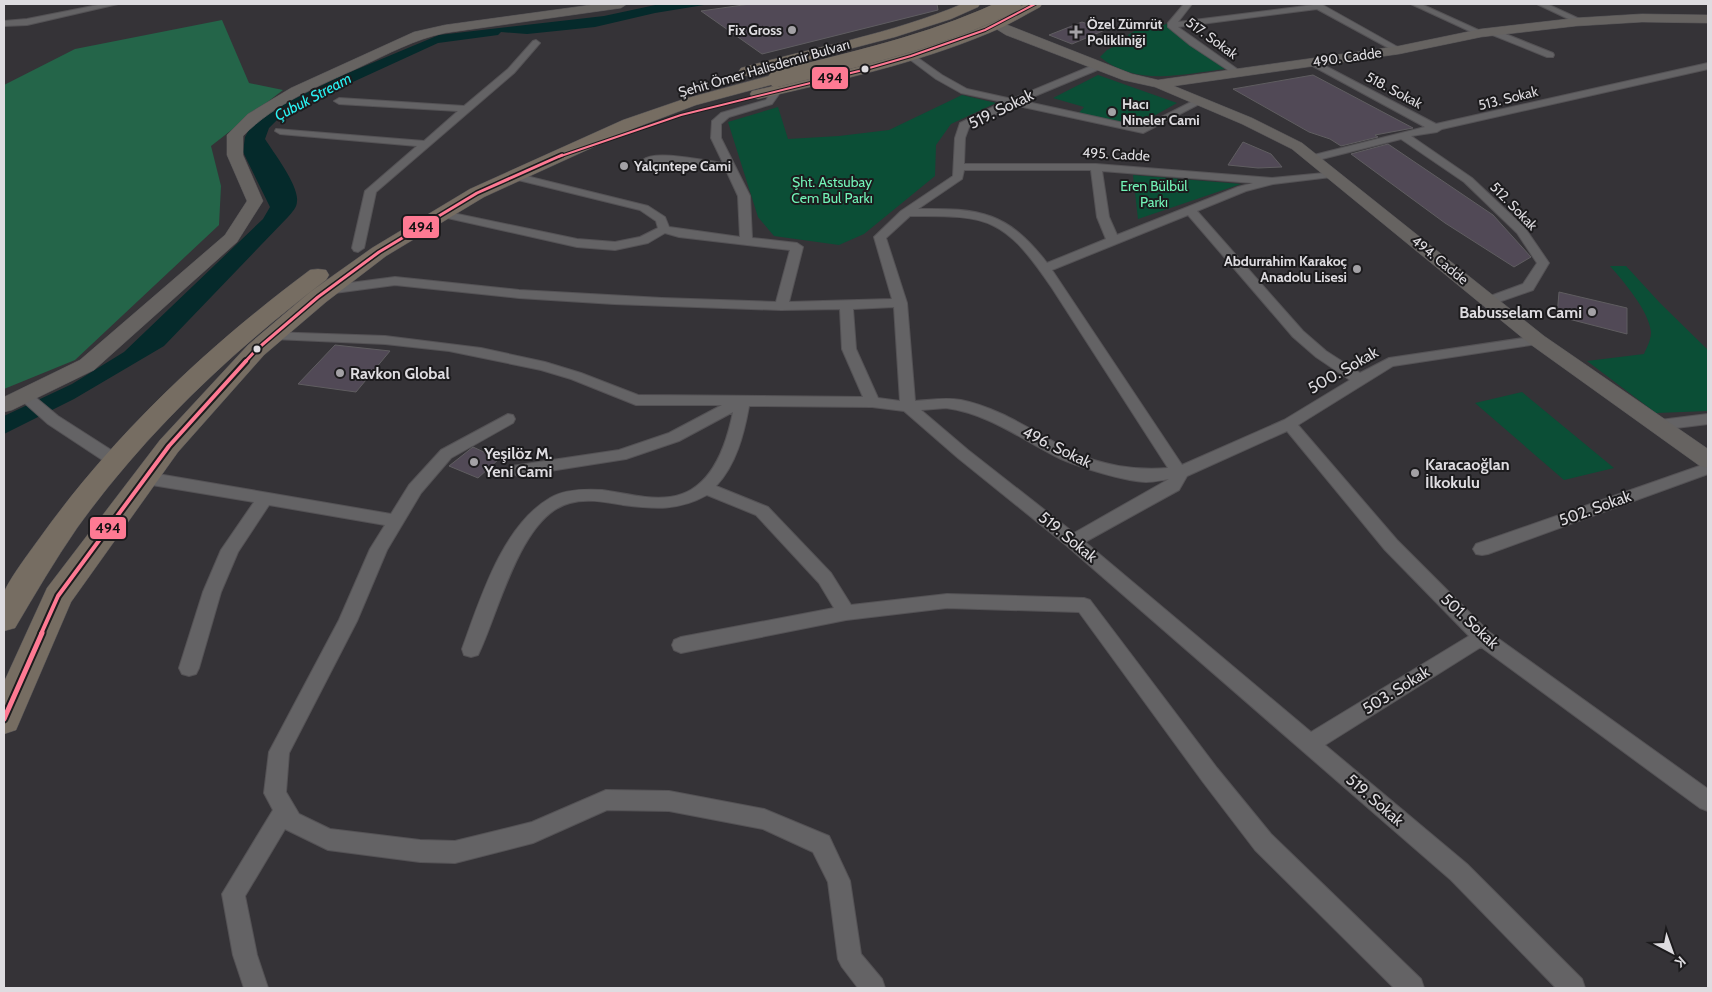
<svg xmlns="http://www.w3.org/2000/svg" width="1712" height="992" font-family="Cabin,sans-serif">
<rect width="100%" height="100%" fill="#353337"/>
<g fill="#0b4e36">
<path d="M1158,22L1161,26L1169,23L1225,69C1183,74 1136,87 1100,57L1107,50L1129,39L1128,35L1144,25Z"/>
<path d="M1098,75L1177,103L1136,126L1078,114L1084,107L1053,98Z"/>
<path d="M962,95L996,103L951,124L936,145L935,176L864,234L839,245L774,236L758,217L728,122L778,107L788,139L839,136L889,130Z"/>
<path d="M1133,175L1241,184L1138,219Z"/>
<path d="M1610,266H1626L1660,303L1708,350V411L1656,413L1587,361L1644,354C1647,347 1651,340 1651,332C1649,311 1624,282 1610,266Z"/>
<path d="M1522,392L1614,468L1564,480L1475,403Z"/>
</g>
<path fill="#246549" d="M222,20L249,83L283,90L211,146L221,186L219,225L75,360L4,389V85L75,49Z"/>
<path fill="#052a2b" d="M660,4H710L655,13L595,27L527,34L501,32L498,35L438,43L283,114L269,128L265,139C274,153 299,186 297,201C297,208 292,212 288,217L164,346L74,399L4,434V416L72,384L124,352L263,219L270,207L243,152L245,137L251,126L264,114L341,76L439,35L604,16Z"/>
<g fill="#514956" stroke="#5f5d60">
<path d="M750,4H937L938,10L762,54L701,11Z"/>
<path d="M1082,22L1105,30L1072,44L1049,35Z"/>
<path d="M1313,75L1413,128L1375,135L1378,137L1341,146L1330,139L1309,132L1233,89Z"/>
<path d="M1243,142L1271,154L1282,167L1258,168L1228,165Z"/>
<path d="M1388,144L1493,215L1531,257L1514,267L1445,223L1351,154Z"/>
<path d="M1559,292L1627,308V334L1557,316Z"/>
<path d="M335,345L390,351L356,392L298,384Z"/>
<path d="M473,447L499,459L478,478L449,466Z"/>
</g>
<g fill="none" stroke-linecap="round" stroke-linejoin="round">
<g stroke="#545255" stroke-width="2">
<g id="street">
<path d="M103,4H118L27,25L4,26V21L27,19Z"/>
<path d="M1184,4H1192L1178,22L1321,4L1403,50L1402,52H1396L1317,9L1178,27L1240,71L1242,73L1237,76L1190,45L1168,27V23Z"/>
<path d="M1411,4H1421L1485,33L1478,35Z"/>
<path d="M1537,4H1547L1584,21L1577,23Z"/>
<path d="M1493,29L1553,53L1554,55L1553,57H1547L1490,34V30Z"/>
<path d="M536,40L540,43L514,73L376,192L364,248L358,252L354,251L352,248L365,191L417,146L280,134L275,131L276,129L424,141L458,111L339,104L334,101L339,98L464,106L508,69L533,41Z"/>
<path d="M911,53L942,75L967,89L1012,99L1096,64H1102V68L1023,101L1142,127L1197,99L1200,98L1205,101L1143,133L1014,105L969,127L965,138L964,164H1096L1272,178L1335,172L1336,174L1335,176L1331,177L1273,184L1246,191L1197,211L1303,331L1326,351L1360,373L1389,358L1537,336L1542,337L1544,340L1542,343L1537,344L1393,366L1298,425L1397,540L1489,632L1708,789V811L1700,808L1481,647L1325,745L1467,864L1582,979L1585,988H1556L1451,880L1067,546L958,458L904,411L872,407L749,406C744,434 736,465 716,486L768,507L831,573L851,605L947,594L1084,598L1090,600L1217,768L1271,834L1421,979L1424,988H1394L1255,850L1203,782L1079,612L947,608L846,620L681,653L674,650L672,645L674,640L681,637L834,608L819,583L756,515L707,495C679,511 654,509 623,505C606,502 587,498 570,503C520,515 498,615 478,655L471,657L464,655L462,649C480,600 502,526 550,498C565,489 585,489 602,490C624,493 647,500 670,497C711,492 726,447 733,412L679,441L626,459L518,476L512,474L510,470L512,466L619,450L669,433L722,405H636L571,379L541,370L449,351L385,344L274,339L267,335L269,332L385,336L481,348L545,362L581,373L638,395L863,397L842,349L840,309L781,310L614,304L519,298L395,285L327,294L321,290L327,286L395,277L519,290L662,298L776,302L790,250L679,237L665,233L648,243L615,250L577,247L443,217L437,214L443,211L577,239L615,242L640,237L658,228L656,221L640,210L510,178L509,176L514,173L648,206L665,217L669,227L740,237L738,196L726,170L668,162L648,163L643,160C654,149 706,161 723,163L711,138L712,121L721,113L766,100L774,88L777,87L782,90L772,104L729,117L721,124V138L750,196L752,238L797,243L803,247L789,302L892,299L874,237L901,211L953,176L955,138L960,123L1003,102L961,93L936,79L908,58L907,56ZM964,170H1091L1097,217L1106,239L1047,263C1008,212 980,208 918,209L962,179ZM1102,171L1253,183L1238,187L1117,235L1109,217ZM1188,215L1293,337L1316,357L1350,380L1284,420L1182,465L1052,270ZM910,216C991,215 1005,219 1052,288L1168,468C1136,471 1100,465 1071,451C1035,433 1001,408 961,400C945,397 930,400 915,401L907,303L886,238ZM894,307L900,401L878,398L856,349L853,309ZM946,408C990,414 1022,440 1061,459C1082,468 1124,481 1146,482C1154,482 1162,480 1169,479L1074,533L968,450L921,410ZM1287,431L1385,550L1469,636L1311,732L1085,542L1179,490L1187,476Z"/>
<path d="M1312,59L1436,124L1708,63V69L1442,129L1437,132L1411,136L1472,178L1525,228L1549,263L1533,290L1490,305L1483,301L1485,298L1523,284L1537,263L1517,233L1464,182L1401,139L1314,161L1310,160L1309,158L1310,156L1425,127L1309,64V60Z"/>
<path d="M24,390L29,392L58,416L122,457L124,461L122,465L116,466L110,465L48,424L19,398L17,395L19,392Z"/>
<path d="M508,414L513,415L515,419L513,423L451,458L421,493L387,550L357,621L289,753L286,792L299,814L330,829L420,840L455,841L532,822L606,790L669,791L764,809L829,836L850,881L861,954L882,979L885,988H858L842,967L838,959L828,882L813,852L763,829L669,811L607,810L533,843L455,863L420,862L328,850L285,829L245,896L257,955L268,988H244L233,955L222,894L273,810L264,793L269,752L339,620L370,549L385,525L269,505L238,552L221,592L199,668L196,674L189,676L182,674L179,668L203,592L221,550L254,502L146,484L140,482L138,478L140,474L146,472L391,514L409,485L441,450Z"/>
<path d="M1708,414V424L1660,430L1655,429L1652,425L1655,421L1660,420Z"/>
<path d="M1708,463V474L1488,554L1482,555L1476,554L1473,549L1476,544Z"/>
</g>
</g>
<g stroke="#545255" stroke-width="1">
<g id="secondary">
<path d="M598,4H627L621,8L445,33C415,39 388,54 360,67C319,86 275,103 243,136V155L263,201L237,242L94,370L12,410L4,412V397L80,360L225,235L247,201L227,155V135L248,114L291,88L414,32L445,25Z"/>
<path d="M1642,14L1708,15V23L1642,22L1576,26L1481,37L1399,54L1174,86L1252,118L1302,143L1544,336L1708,449V468L1700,466L1530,344L1292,149L1242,124L1155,87L1123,80L1006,35L990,25L992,22H1000L1132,74L1158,80L1399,46L1481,29L1576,18Z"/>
</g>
</g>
<g stroke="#545255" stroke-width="1">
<g id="highway">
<path d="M962,4H980L978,7L951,19L895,37L747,76L741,74L739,71L741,68C815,47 891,34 962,4Z"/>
<path d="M1025,4H1042L1040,7C1023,16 1007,26 989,33C915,64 836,81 758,99L752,97L750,94L752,91L856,67L906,53L980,27Z"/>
<path d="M776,74L782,76L784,79L782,82L696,105L635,128L484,197L386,256L326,302L264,355L178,452L71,602L16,730L4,734V682L47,588L160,440L248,345L310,292L372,248L470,189L623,120L684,99Z"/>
<path d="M318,269L326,270L329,275L326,280C232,351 146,432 77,528C55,560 35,594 15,628L4,631C4,620 1,604 4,593C7,582 31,550 39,539C114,434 207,347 310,270Z"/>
</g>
</g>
<use href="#street" fill="#646365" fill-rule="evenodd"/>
<use href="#secondary" fill="#666361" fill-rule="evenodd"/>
<use href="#highway" fill="#766d62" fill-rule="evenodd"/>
<g stroke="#545255" stroke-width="16" stroke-linecap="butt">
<path id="highway-bridge" d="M776,79C857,59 937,41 1013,4"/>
</g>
<use href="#highway-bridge" stroke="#766d62" stroke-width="16"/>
<g stroke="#1c1b1d" stroke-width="4">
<path id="bus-1-far3" d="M558,157L681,115L859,71L911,56L985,30L1035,4"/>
</g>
<g stroke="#1c1b1d" stroke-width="6">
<path id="bus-1-far2" d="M245,362L256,350L318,297L379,252L477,193L562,155"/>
</g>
<g stroke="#1c1b1d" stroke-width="8">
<path id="bus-1-far1" d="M41,634L58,596L169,446L246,361"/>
</g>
<g stroke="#1c1b1d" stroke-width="9">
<path id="bus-1" d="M4,719L42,633"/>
</g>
<use href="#bus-1-far3" stroke="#fe7a93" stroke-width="2"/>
<use href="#bus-1-far2" stroke="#fe7a93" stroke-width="3"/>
<use href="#bus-1-far1" stroke="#fe7a93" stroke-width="4"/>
<use href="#bus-1" stroke="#fe7a93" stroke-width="5"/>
</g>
<g fill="#a3a1a5" stroke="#1c1b1d" stroke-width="2">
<circle cx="792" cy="30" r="5"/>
<path d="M1073.5 24.5h5v5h5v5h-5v5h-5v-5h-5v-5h5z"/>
<circle cx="1112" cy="112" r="5"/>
<circle cx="624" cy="166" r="5"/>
<circle cx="1357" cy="269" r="5"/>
<circle cx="1592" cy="312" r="5"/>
<circle cx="340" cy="373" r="5"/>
<circle cx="474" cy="462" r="5"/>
<circle cx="1415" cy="473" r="5"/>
</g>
<g fill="#dedce0" stroke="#1c1b1d" stroke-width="2">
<circle cx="865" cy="69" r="4.5"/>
<circle cx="257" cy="349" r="4.5"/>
</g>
<g text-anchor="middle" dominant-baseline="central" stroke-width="4" stroke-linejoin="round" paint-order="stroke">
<g font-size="14" font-weight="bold" fill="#dedce0" stroke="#1c1b1d" text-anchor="start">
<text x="1087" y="24">Özel Zümrüt<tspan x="1087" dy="16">Polikliniği</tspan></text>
<text x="782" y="30" text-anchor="end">Fix Gross</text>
<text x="1122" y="104">Hacı<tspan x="1122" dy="16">Nineler Cami</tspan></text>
<text x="634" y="166">Yalçıntepe Cami</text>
<text x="1347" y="261" text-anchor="end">Abdurrahim Karakoç<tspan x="1347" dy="16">Anadolu Lisesi</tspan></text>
</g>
<g font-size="14" fill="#dedce0" stroke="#1c1b1d">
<text transform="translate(1212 38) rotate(36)">517. Sokak</text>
<text transform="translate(1347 57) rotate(-8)">490. Cadde</text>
<text transform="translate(764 68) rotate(-16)">Şehit Ömer Halisdemir Bulvarı</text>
<text transform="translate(1394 90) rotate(28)">518. Sokak</text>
<text transform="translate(1508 98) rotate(-14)">513. Sokak</text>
<text transform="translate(1116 154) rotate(3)">495. Cadde</text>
<text transform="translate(1514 206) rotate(46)">512. Sokak</text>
<text transform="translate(1440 260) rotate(39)">494. Cadde</text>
</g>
<g font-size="14" fill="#72f3b7" stroke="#1c1b1d">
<text x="832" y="182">Şht. Astsubay<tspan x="832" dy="16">Cem Bul Parkı</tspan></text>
<text x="1154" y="186">Eren Bülbül<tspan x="1154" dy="16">Parkı</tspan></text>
</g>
<g font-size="15" font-style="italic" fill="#29f2f3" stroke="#1c1b1d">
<text transform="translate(313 97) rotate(-28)">Çubuk Stream</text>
</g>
<g font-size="16" fill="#dedce0" stroke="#1c1b1d">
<text transform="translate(1001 109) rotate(-26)">519. Sokak</text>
<text transform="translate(1343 370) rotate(-30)">500. Sokak</text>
<text transform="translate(1057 447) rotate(26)">496. Sokak</text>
<text transform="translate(1595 508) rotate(-20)">502. Sokak</text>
<text transform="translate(1068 537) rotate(39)">519. Sokak</text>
<text transform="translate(1470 621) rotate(43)">501. Sokak</text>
<text transform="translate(1396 690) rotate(-32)">503. Sokak</text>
<text transform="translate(1375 800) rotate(41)">519. Sokak</text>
</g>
<g font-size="16" font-weight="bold" fill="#dedce0" stroke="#1c1b1d" text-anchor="start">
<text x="1582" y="312" text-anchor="end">Babusselam Cami</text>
<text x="350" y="373">Ravkon Global</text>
<text x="484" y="453">Yeşilöz M.<tspan x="484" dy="18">Yeni Cami</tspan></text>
<text x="1425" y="464">Karacaoğlan<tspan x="1425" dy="18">İlkokulu</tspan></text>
</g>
</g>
<g stroke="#1c1b1d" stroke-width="2">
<rect x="811" y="66" width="38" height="24" rx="5" fill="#fe7a93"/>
<rect x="402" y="215" width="38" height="24" rx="5" fill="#fe7a93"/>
<rect x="89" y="516" width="38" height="24" rx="5" fill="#fe7a93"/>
</g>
<g font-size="14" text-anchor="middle" font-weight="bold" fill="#111">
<text x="830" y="83">494</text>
<text x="421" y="232">494</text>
<text x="108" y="533">494</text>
</g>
<rect width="1712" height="992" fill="none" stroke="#dedce0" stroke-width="10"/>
<g transform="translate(1672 952) rotate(139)" stroke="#1c1b1d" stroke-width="4" paint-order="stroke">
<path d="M0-4L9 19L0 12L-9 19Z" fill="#dedce0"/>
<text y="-8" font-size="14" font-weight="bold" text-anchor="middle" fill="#dedce0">K</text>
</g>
</svg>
